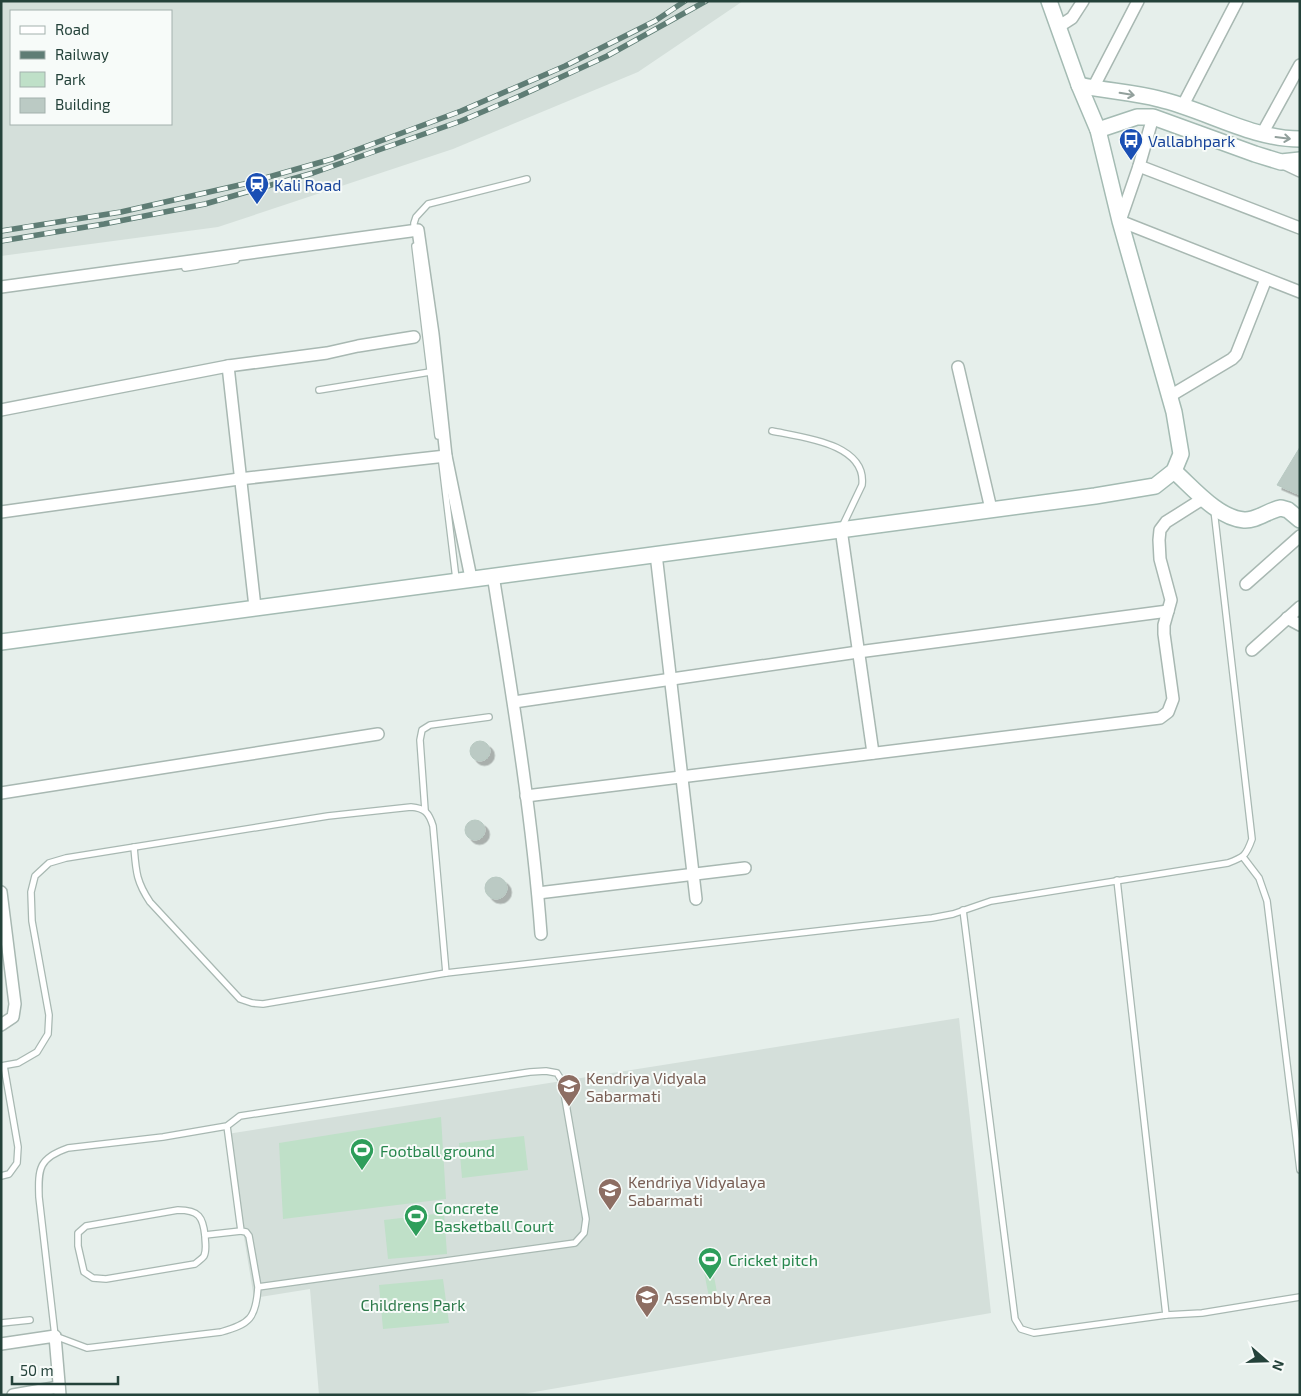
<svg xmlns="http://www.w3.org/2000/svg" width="1301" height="1396" font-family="'Exo 2',sans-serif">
<defs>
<filter id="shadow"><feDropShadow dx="4.5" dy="4.5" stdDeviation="0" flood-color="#0004"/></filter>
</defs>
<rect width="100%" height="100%" fill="#e6efeb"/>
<g fill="#d4dfda" fill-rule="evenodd">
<path d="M1,1H743L638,72L453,149L218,227L1,256ZM11,11H171V124H11Z"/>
<path d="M959,1018L991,1313L517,1395H319L310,1289L254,1298L227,1134Z"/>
</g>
<g fill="#bfe0c8">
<path d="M441,1117L446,1199L283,1219L279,1143Z"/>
<path d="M524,1136L528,1170L462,1178L459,1143Z"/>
<path d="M444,1213L447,1254L388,1259L384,1220Z"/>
<path d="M711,1260L718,1298L710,1302L702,1262Z"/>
<path d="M443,1279L449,1323L383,1329L379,1285Z"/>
</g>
<g fill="#bbcac4" stroke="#b8c9c2" filter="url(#shadow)">
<path d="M1300,447V495L1277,485Z"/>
<circle cx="480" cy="751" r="10"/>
<circle cx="475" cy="830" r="10"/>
<circle cx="496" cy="888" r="11"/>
</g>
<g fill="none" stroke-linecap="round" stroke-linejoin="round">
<g stroke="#a8b8b2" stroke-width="8">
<g id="lane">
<path d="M414,232V223L416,217L428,204L527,179"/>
<path d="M415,246L438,436"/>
<path d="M185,268L236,260"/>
<path d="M319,390L430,372"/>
<path d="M772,431C800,437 867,443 862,485L841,529"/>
<path d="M441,455L456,579"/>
<path d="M425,810L420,740L422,730L430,725L489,717"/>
<path d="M134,847C136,871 136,881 150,902L240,999L252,1003L263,1004L446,973L932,918L953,914L991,901L1228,863C1244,857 1246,856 1252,839L1214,510"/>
<path d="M1243,857L1259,878L1267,901L1300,1170"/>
<path d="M963,910L1015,1319L1021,1329L1034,1333L1166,1315L1117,880"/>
<path d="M1,1066L18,1063L37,1052L48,1034L49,1015L32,921L31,892L35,876L49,863L66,858L328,816L411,807C425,808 429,813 433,826L446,973"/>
<path d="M227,1126L241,1231L246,1232L249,1236L258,1287L575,1243L584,1233L586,1219L562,1081L557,1073L546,1071L530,1072L240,1116L227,1126L163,1137L68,1148C39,1158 38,1168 39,1197L55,1336L87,1348L221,1332C250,1324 256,1318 258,1287"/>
<path d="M1,1176L9,1174L17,1163L18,1147L4,1066"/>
<path d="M178,1210C199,1210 203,1217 205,1236C205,1242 207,1250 204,1256C202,1259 197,1262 195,1264L106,1279L93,1278L84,1272L78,1246V1233L86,1226Z"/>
<path d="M205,1235L241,1231"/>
<path d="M1166,1315L1202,1313L1300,1297"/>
<path d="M1,1323L30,1320"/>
</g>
</g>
<g stroke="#a8b8b2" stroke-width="14">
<g id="street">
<path d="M1058,27L1072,18L1083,1"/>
<path d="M1093,88L1138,1"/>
<path d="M1182,107L1237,1"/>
<path d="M1153,117L1139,166L1120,221L1300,292"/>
<path d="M1262,134L1300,65"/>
<path d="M1281,162L1300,171"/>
<path d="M1139,166L1300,228"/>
<path d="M1,287L418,230L433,334L446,456L471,578"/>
<path d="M228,366L255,607"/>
<path d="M958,367L991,509"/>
<path d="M1170,396L1232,359L1236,355L1266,279"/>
<path d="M1,410L228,366L327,353L358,346L414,337"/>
<path d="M1,512L239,479L446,456"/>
<path d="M841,529L873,753"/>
<path d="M656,554L696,899"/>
<path d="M493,575C512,694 532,814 541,934"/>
<path d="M1246,584L1300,536"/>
<path d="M1287,618L1300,625"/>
<path d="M1252,650L1300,607"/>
<path d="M514,702L858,652L1168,611"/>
<path d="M1,793L378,734"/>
<path d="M526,796L1160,718L1168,712L1173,699L1164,634V625L1171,600L1160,559L1159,540L1160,530L1166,522L1204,498"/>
<path d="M1,892L15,1004L13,1017L1,1025"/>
<path d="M538,893L745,868"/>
<path d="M1,1344L55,1336L60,1395"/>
<path d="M13,1395L59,1387"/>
</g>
</g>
<g stroke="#a4bbb3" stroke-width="18">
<g id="secondary">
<path d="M1079,85C1105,91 1133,92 1159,99C1206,110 1251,139 1300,139"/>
<path d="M1098,130L1137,117H1153L1255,154L1281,162L1300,160"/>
<path d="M1174,471C1193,488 1218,518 1244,520C1256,521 1269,510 1281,508L1288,510L1300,520"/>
<path d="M1,642L1095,496L1155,486L1174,471L1181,454L1174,412L1120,221L1098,130L1079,85L1049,1"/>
</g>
</g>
<use href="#lane" stroke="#fff" stroke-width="5.5"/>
<use href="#street" stroke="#fff" stroke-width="11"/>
<use href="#secondary" stroke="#fff" stroke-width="15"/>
<g stroke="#5f7d75" stroke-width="5.5">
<g id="rail">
<path d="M1,231L121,212L244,184L332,159L461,111L565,66L655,21L685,1"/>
<path d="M1,241L104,224L205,204L313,173L461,121L522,95L607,56L706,1"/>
</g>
</g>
<use href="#rail" stroke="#f7fbf9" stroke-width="4" stroke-dasharray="11" stroke-linecap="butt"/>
</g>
<defs><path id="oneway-shaft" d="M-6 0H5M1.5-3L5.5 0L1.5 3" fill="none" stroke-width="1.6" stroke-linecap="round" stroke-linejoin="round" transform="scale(1.25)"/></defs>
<g stroke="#92a09c">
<use href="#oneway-shaft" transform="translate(1127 94) rotate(9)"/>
<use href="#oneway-shaft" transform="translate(1283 138) rotate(7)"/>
</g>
<defs>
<g id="bus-pin" transform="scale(1.25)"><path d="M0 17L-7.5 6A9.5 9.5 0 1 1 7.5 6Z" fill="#1a4fb4" stroke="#f7fbf9"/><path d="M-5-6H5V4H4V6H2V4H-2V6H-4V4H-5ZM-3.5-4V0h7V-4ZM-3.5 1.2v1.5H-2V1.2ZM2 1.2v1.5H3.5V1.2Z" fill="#fff"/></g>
<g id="station-pin" transform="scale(1.25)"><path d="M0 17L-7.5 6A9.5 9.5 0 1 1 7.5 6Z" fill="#1a4fb4" stroke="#f7fbf9"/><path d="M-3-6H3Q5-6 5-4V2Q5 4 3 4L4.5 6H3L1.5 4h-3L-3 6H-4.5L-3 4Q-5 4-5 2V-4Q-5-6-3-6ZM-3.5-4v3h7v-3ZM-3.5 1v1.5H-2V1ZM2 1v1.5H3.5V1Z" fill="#fff"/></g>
<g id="school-pin" transform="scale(1.25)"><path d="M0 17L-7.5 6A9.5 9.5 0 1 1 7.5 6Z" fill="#8d6e63" stroke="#f7fbf9"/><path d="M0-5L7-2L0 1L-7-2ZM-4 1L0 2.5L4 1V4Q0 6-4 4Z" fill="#fff"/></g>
<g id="stadium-pin" transform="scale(1.25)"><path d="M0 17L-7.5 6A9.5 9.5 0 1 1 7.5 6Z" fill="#2e9e5b" stroke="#f7fbf9"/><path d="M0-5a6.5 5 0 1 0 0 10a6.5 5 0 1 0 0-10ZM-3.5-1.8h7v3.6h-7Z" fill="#fff"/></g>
</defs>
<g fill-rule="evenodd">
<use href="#bus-pin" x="1131" y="140"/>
<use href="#station-pin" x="257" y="184"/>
<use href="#school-pin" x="569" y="1086"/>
<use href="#stadium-pin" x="362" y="1150"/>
<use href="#school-pin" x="610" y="1190"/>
<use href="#stadium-pin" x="416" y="1216"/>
<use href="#stadium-pin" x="710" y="1259"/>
<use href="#school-pin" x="647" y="1297"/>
</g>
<g text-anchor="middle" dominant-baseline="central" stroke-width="4" stroke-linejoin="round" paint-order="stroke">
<g font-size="16" fill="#164399" stroke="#f7fbf9" text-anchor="start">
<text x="1148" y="140">Vallabhpark</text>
<text x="274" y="184">Kali Road</text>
</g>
<g font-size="16" fill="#785e54" stroke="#f7fbf9" text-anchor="start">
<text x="586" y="1077">Kendriya Vidyala<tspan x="586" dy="18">Sabarmati</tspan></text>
<text x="628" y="1181">Kendriya Vidyalaya<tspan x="628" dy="18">Sabarmati</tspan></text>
<text x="664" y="1297">Assembly Area</text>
</g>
<g font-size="16" fill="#27864d" stroke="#f7fbf9" text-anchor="start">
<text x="380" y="1150">Football ground</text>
<text x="434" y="1207">Concrete<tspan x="434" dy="18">Basketball Court</tspan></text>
<text x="728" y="1259">Cricket pitch</text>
</g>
<g font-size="16" fill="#2d7a4b" stroke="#f7fbf9">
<text x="413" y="1304">Childrens Park</text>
</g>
</g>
<rect width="1301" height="1396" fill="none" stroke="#24423a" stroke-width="5"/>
<rect x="10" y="10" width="162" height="115" fill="#f7fbf9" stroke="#a3b1ad"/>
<rect x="20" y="26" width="25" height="8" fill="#ffffff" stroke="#a3b1ad"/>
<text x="55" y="35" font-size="15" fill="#24423a">Road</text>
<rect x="20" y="51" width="25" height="8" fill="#5f7d75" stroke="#a3b1ad"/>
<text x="55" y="60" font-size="15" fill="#24423a">Railway</text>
<rect x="20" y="72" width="25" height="15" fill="#bfe0c8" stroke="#a3b1ad"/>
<text x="55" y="85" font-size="15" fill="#24423a">Park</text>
<rect x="20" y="98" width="25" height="15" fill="#bbcac4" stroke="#a3b1ad"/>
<text x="55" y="110" font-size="15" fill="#24423a">Building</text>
<g transform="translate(1266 1361) rotate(110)" stroke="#f7fbf9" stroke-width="4" paint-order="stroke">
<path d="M0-4L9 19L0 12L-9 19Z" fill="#24423a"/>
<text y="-8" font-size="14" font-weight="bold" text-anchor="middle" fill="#24423a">N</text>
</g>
<path d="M12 1376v8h106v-8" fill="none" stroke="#24423a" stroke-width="2.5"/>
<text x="20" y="1376" font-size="15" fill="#24423a" stroke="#f7fbf9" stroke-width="4" paint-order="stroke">50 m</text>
</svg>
